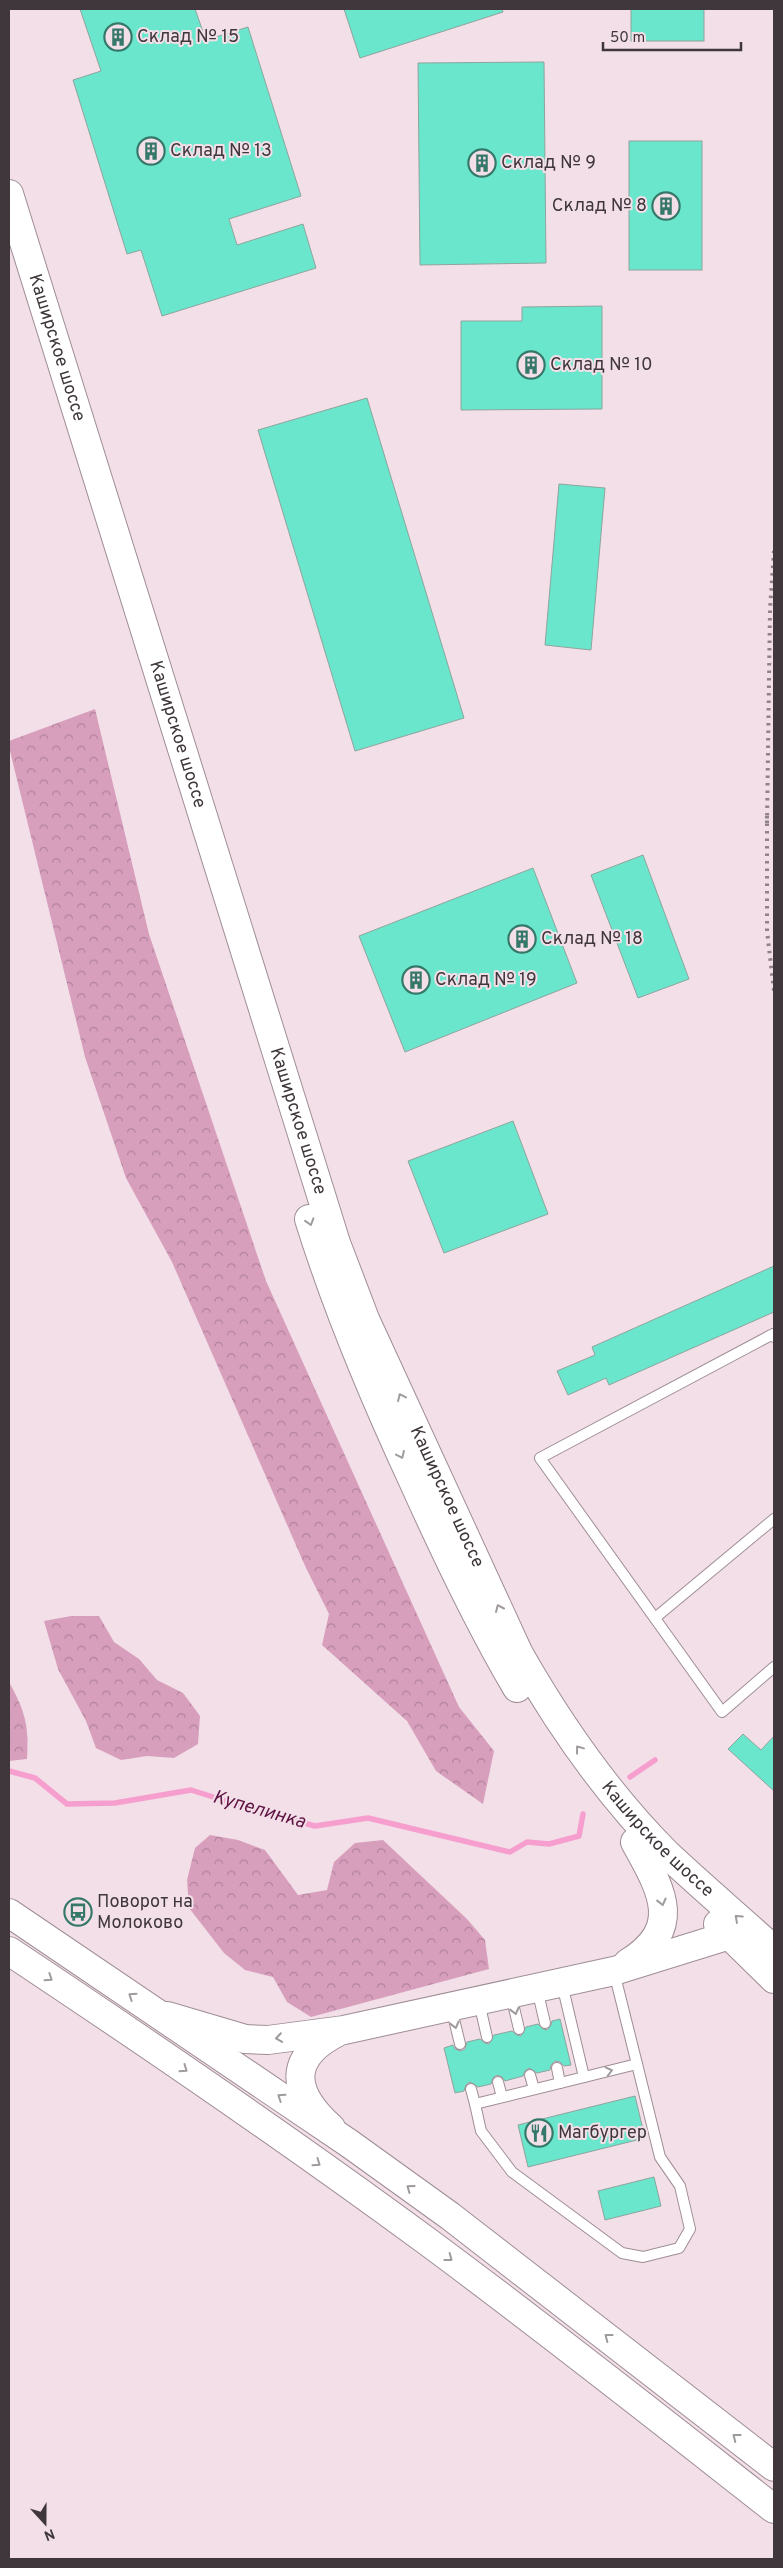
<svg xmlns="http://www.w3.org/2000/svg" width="783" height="2568" font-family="Overpass,sans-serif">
<defs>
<pattern id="forest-crowns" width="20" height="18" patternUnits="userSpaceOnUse" patternTransform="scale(1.25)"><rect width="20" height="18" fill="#d89fbd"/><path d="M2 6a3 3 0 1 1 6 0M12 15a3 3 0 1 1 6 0" fill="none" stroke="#b1829b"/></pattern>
</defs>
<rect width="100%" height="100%" fill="#f2dfe8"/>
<g fill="url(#forest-crowns)">
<path d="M95,709L149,934L266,1281L459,1707L494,1751L483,1804L436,1771L407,1721L322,1645L329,1614L306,1568L172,1262L126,1178L85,1057L9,747V741Z"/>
<path d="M71,1616H99L114,1642L139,1659L157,1680L183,1693L200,1716L198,1744L174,1758L147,1756L121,1760L96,1748L86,1721L58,1669L44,1621Z"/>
<path d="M9,1682C25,1711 29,1725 27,1759L9,1761Z"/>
<path d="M210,1835L238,1840L265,1850L298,1895L327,1890L334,1862L355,1843L383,1840L467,1919L485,1940L489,1969L311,2017L287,2002L273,1977L245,1970L224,1953L189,1908L187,1880L195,1848Z"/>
</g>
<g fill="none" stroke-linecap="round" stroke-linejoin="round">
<g stroke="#f69fcf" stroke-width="5.5">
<path d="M9,1771L35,1778L67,1804L115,1803L191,1790L248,1808L315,1826L368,1818L510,1852L527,1842L549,1844L579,1836L583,1814"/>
<path d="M630,1777L655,1760"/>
</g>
</g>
<g fill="#69e6cb" stroke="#8fa49e">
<path d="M80,9H195L206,40L248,27L301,196L229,219L237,245L303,224L316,268L162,316L141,250L127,254L73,80L101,71Z"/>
<path d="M344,9H502L503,12L360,58Z"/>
<rect x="631" y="9" width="73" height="32"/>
<path d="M544,62L546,263L420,265L418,63Z"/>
<rect x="629" y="141" width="73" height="129"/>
<path d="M602,306V409L461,410V321H522V307Z"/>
<path d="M367,398L464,718L355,751L258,430Z"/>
<path d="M559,484L605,488L591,650L545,645Z"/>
<path d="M643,855L689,979L638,998L591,875Z"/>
<path d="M533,868L577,983L405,1052L359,936Z"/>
<path d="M513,1121L548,1214L444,1253L408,1161Z"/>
<path d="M774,1266V1312L609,1385L606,1378L568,1395L557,1371L595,1355L592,1347Z"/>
<path d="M743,1734L761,1750L774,1736V1791L728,1749Z"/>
<path d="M560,2019L571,2065L564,2066L560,2062L555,2061L551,2065L550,2070L537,2073L529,2068L525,2071L523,2076L505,2081L502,2077L497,2075L493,2078L491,2084L478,2087L470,2082L466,2085L464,2091L455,2093L444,2048L453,2045L455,2049L461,2051L465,2049L467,2042L480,2039L485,2043L489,2044L494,2035L512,2031L517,2035L521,2036L526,2027L538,2024L543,2029L547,2030L551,2025L552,2021Z"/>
<path d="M635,2096L645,2138L528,2167L518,2125Z"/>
<path d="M654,2177L661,2206L605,2220L598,2191Z"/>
</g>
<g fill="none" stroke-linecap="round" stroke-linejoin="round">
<g stroke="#9f8d96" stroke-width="12">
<g id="lane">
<path d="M774,1337L773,1334L540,1458L722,1712L774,1667"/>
<path d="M655,1618L774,1519"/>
<path d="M562,1984L584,2077"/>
<path d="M537,1989L545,2023"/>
<path d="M511,1995L519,2029"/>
<path d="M479,2002L487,2037"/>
<path d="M451,2007L460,2044"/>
<path d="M557,2068L560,2083"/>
<path d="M530,2075L534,2089"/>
<path d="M498,2082L502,2097"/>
<path d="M471,2089L475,2104L637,2064L614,1972"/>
<path d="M475,2104L481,2131L512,2172L622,2253L643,2257L679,2248L690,2229L680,2186L660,2157L637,2064"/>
</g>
</g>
<g stroke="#9f8d96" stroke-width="30">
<g id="secondary">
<path d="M628,1963C686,1927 660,1888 635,1842"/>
<path d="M167,2016L245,2039L268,2040L344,2030L614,1971L730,1935"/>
<path d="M331,2128C291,2092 287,2058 338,2032"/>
</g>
</g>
<g stroke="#9f8d96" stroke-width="30">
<g id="primary">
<path id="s1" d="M9,194L336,1243L365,1319L519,1654C560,1726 608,1795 667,1854C702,1887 739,1918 774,1950"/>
<path d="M309,1219C337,1309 374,1397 414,1483C445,1552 478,1622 517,1688"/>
<path d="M718,1924L774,1979"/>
</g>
</g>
<g stroke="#9f8d96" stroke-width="30">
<g id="highway">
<path d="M9,1913L350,2144L450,2216L774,2467"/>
<path d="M9,1951C149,2044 288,2139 424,2239C542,2326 658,2418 774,2509"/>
</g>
</g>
<use href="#lane" stroke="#fff" stroke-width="10"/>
<use href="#secondary" stroke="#fff" stroke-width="28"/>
<use href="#primary" stroke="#fff" stroke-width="28"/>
<use href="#highway" stroke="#fff" stroke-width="28"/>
<g stroke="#8f8288" stroke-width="4" stroke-dasharray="2.5 5" stroke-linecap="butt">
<path d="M767,816V931L774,991"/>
<path d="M767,823L770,609L774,551"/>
</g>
</g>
<defs><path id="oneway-chevron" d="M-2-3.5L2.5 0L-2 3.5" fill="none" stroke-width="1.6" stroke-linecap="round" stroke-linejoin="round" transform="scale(1.25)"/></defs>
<g stroke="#9f9b9d">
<use href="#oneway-chevron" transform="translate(310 1222) rotate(73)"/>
<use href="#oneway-chevron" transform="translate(401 1397) rotate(-115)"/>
<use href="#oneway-chevron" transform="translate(401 1455) rotate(65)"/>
<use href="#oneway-chevron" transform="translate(499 1608) rotate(-114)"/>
<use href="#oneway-chevron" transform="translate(579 1749) rotate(-127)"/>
<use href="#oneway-chevron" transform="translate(662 1902) rotate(76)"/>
<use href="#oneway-chevron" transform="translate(738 1918) rotate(-138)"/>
<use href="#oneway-chevron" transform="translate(49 1978) rotate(34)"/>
<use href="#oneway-chevron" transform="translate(132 1996) rotate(-146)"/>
<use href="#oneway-chevron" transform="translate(515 2011) rotate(76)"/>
<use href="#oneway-chevron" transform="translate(455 2025) rotate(76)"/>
<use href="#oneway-chevron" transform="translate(279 2038) rotate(172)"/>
<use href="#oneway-chevron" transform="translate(184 2069) rotate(35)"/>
<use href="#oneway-chevron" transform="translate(609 2071) rotate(-14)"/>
<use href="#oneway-chevron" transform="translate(281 2097) rotate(-146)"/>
<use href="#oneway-chevron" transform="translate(317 2163) rotate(35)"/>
<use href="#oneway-chevron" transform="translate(410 2188) rotate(-144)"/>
<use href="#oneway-chevron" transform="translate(449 2258) rotate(37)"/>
<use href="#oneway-chevron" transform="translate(608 2337) rotate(-143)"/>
<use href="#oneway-chevron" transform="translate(736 2437) rotate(-142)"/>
</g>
<defs>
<g id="building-ring" transform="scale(1.4375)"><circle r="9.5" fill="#f2dfe8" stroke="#357769" stroke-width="1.5"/><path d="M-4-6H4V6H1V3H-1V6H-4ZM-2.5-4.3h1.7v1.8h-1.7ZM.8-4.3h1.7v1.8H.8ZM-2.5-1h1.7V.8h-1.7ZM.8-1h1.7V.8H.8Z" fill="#357769"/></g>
<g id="bus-ring" transform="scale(1.4375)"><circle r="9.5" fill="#f2dfe8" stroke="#357769" stroke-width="1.5"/><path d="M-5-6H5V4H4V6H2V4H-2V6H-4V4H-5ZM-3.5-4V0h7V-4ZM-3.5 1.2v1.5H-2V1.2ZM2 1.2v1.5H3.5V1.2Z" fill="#357769"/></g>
<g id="restaurant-ring" transform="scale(1.4375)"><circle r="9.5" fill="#f2dfe8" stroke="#357769" stroke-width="1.5"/><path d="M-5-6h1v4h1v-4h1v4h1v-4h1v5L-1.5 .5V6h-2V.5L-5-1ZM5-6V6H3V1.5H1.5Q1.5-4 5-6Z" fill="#357769"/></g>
</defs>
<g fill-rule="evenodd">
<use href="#building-ring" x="118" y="37"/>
<use href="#building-ring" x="151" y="151"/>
<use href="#building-ring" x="482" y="163"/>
<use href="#building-ring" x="666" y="206"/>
<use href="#building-ring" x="531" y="365"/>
<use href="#building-ring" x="522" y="939"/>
<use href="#building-ring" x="416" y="980"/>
<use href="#bus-ring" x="78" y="1912"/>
<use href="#restaurant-ring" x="539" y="2133"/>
</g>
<g text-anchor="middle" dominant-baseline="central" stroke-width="4" stroke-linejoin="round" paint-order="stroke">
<g font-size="18" fill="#3f373b" stroke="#f2dfe8" text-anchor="start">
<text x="137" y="37">Склад № 15</text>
<text x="170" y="151">Склад № 13</text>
<text x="501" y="163">Склад № 9</text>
<text x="647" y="206" text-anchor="end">Склад № 8</text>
<text x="550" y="365">Склад № 10</text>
<text x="541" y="939">Склад № 18</text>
<text x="435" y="980">Склад № 19</text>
<text x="97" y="1902">Поворот на<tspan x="97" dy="21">Молоково</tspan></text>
<text x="558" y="2133">Магбургер</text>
</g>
<g font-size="18" fill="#3f373b" stroke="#f2dfe8">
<text stroke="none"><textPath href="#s1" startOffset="161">Каширское шоссе</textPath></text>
<text stroke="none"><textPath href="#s1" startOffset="566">Каширское шоссе</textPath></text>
<text stroke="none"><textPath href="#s1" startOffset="971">Каширское шоссе</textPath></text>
<text stroke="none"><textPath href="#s1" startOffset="1376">Каширское шоссе</textPath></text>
<text stroke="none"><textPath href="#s1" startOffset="1781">Каширское шоссе</textPath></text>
</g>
<g font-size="19" font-style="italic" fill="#5d1242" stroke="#f2dfe8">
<text transform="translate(259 1810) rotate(16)">Купелинка</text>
</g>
</g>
<rect width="783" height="2568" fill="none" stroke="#3f373b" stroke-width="20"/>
<g transform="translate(45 2523) rotate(159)" stroke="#f2dfe8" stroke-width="4" paint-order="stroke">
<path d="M0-4L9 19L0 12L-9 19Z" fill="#3f373b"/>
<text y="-8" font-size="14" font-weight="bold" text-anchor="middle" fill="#3f373b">N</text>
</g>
<path d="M603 42v8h138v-8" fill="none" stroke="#3f373b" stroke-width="2.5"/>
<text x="610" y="42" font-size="15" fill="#3f373b" stroke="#f2dfe8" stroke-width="4" paint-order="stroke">50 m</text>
</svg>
